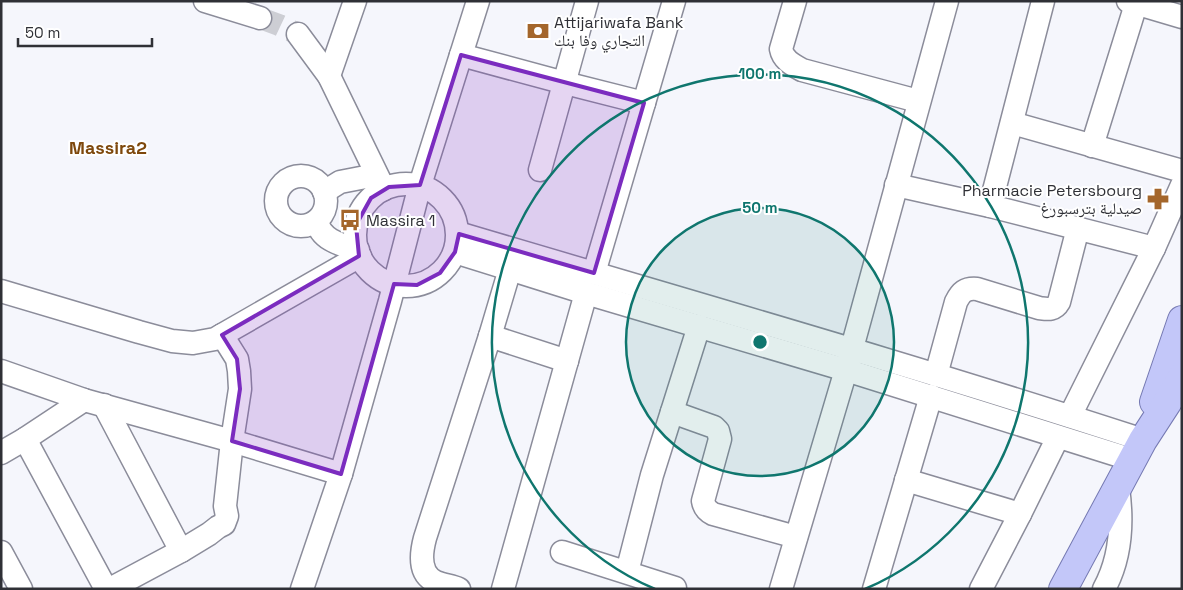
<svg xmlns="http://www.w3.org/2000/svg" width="1183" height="590" font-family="'Space Grotesk','Noto Naskh Arabic',sans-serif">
<rect width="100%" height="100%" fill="#f5f6fc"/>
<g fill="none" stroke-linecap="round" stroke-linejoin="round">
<path stroke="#cdced4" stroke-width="22" stroke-dasharray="22 11" stroke-linecap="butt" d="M260,18L279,25L298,34"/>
<g stroke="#8b8c9a" stroke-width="25">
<g id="minor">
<path d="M205,1L260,18"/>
<path d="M795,1L781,49C783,60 793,65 802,70L918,101"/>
<path d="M1128,1L1182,17"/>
<path d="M298,34L329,76L384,189"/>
<path d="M461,55L565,83L644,103"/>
<path d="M329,76L355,1"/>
<path d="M1012,123L1182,171"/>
<path d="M1092,146L1137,1"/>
<path d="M540,170L587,1"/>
<circle cx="301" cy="201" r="25"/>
<circle cx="406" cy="235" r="51"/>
<path d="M896,185L990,206L1154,248"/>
<path d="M324,192L340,182L376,175"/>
<path d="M990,206L1043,1"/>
<path d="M317,221C320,240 342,245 358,250"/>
<path d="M458,233C687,301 916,366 1143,440"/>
<path d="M455,252L586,293L846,370L1133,460"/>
<path d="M594,273L674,1"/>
<path d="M1,291L139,332L172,341L193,343L215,339L360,256"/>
<path d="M490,336L567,361"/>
<path d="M1,371L84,400L232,441L341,474"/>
<path d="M936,375L956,302C961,292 965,288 977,289L1039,308C1047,309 1054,311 1059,302L1078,228"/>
<path d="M104,405L181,551"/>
<path d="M672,412L714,427L718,431L720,439L703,501C704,507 707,511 713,514L796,537"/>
<path d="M1070,416L1154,248L1182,185"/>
<path d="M25,439L106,589"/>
<path d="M1,453L25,439L84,400"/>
<path d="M906,480L1020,514"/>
<path d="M1,552L21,589"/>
<path d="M562,552L675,588"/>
<path d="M627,572L652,475L699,326"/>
<path d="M110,589L181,551L209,534L218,527L224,524L227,516L225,506L232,441L240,389L239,371L237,359L222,335"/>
<path d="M302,589L341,474L390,301L420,185L478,1"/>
<path d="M459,589C452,586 443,585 436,582C418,574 421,553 425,538L490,336L510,269"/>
<path d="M503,589L586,293"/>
<path d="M781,589L846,370L947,1"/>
<path d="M874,589L931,396"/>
<path d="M981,589L1020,514L1058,437"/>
<path d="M1104,589C1121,558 1123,523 1118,488"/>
</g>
</g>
<g stroke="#7579b2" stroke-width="30">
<g id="major">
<path d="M1154,402L1182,320"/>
<path d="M1063,589L1143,440L1167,403L1182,377"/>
</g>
</g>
<use href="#minor" stroke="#fff" stroke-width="22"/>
<use href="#major" stroke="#c3c7f9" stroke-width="28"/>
</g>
<path fill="#7b2cbf" fill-opacity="0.2" stroke="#7b2cbf" stroke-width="4" stroke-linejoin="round" d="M461,55L644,103L594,273L459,234L455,252L440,273L417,285L394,284L341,474L232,441L240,389L237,359L222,335L359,256L356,225L371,198L389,187L420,185Z"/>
<circle cx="760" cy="342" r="134" fill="#0f766e" fill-opacity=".12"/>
<g fill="none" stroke="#0f766e" stroke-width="2.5">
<circle cx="760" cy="342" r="134"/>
<path d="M655 589A268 268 0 1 1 865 589"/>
</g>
<defs>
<g id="bank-bare" transform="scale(1.725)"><path d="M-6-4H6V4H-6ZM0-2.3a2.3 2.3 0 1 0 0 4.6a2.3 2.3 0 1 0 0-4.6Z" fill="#a4662b" stroke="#fff" stroke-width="2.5" paint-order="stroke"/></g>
<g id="pharmacy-bare" transform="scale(1.725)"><path d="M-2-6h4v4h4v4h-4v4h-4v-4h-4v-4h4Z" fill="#a4662b" stroke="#fff" stroke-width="2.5" paint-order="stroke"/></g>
<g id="bus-bare" transform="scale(1.725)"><path d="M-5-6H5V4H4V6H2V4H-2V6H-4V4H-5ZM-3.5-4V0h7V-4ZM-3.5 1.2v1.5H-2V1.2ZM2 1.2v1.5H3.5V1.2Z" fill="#a4662b" stroke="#fff" stroke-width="2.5" paint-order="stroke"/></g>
</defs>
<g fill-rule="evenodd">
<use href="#bank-bare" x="538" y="31"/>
<use href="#pharmacy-bare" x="1158" y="199"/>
<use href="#bus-bare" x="350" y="220"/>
</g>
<g text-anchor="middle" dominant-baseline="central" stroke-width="4" stroke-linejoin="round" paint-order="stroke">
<g font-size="16" fill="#2f3036" stroke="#fff" text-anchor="start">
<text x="554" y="22">Attijariwafa Bank<tspan x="554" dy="18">التجاري وفا بنك</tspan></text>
<text x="1142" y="190" text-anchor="end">Pharmacie Petersbourg<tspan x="1142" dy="18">صيدلية بترسبورغ</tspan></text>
<text x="366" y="220">Massira 1</text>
</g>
<g font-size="18" font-weight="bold" fill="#7e480c" stroke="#fff">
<text x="108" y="147">Massira2</text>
</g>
</g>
<circle cx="760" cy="342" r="8" fill="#0f766e" stroke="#fff" stroke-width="2.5"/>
<g font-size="15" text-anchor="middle" font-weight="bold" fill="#0f766e" stroke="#fff" stroke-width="4" stroke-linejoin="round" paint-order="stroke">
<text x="760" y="79">100 m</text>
<text x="760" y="213">50 m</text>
</g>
<rect width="1183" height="590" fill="none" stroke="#2f3036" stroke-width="5"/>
<path d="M18 38v8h134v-8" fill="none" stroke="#2f3036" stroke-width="2.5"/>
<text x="25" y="38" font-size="15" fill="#2f3036" stroke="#ffffff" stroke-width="4" paint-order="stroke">50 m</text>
</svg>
